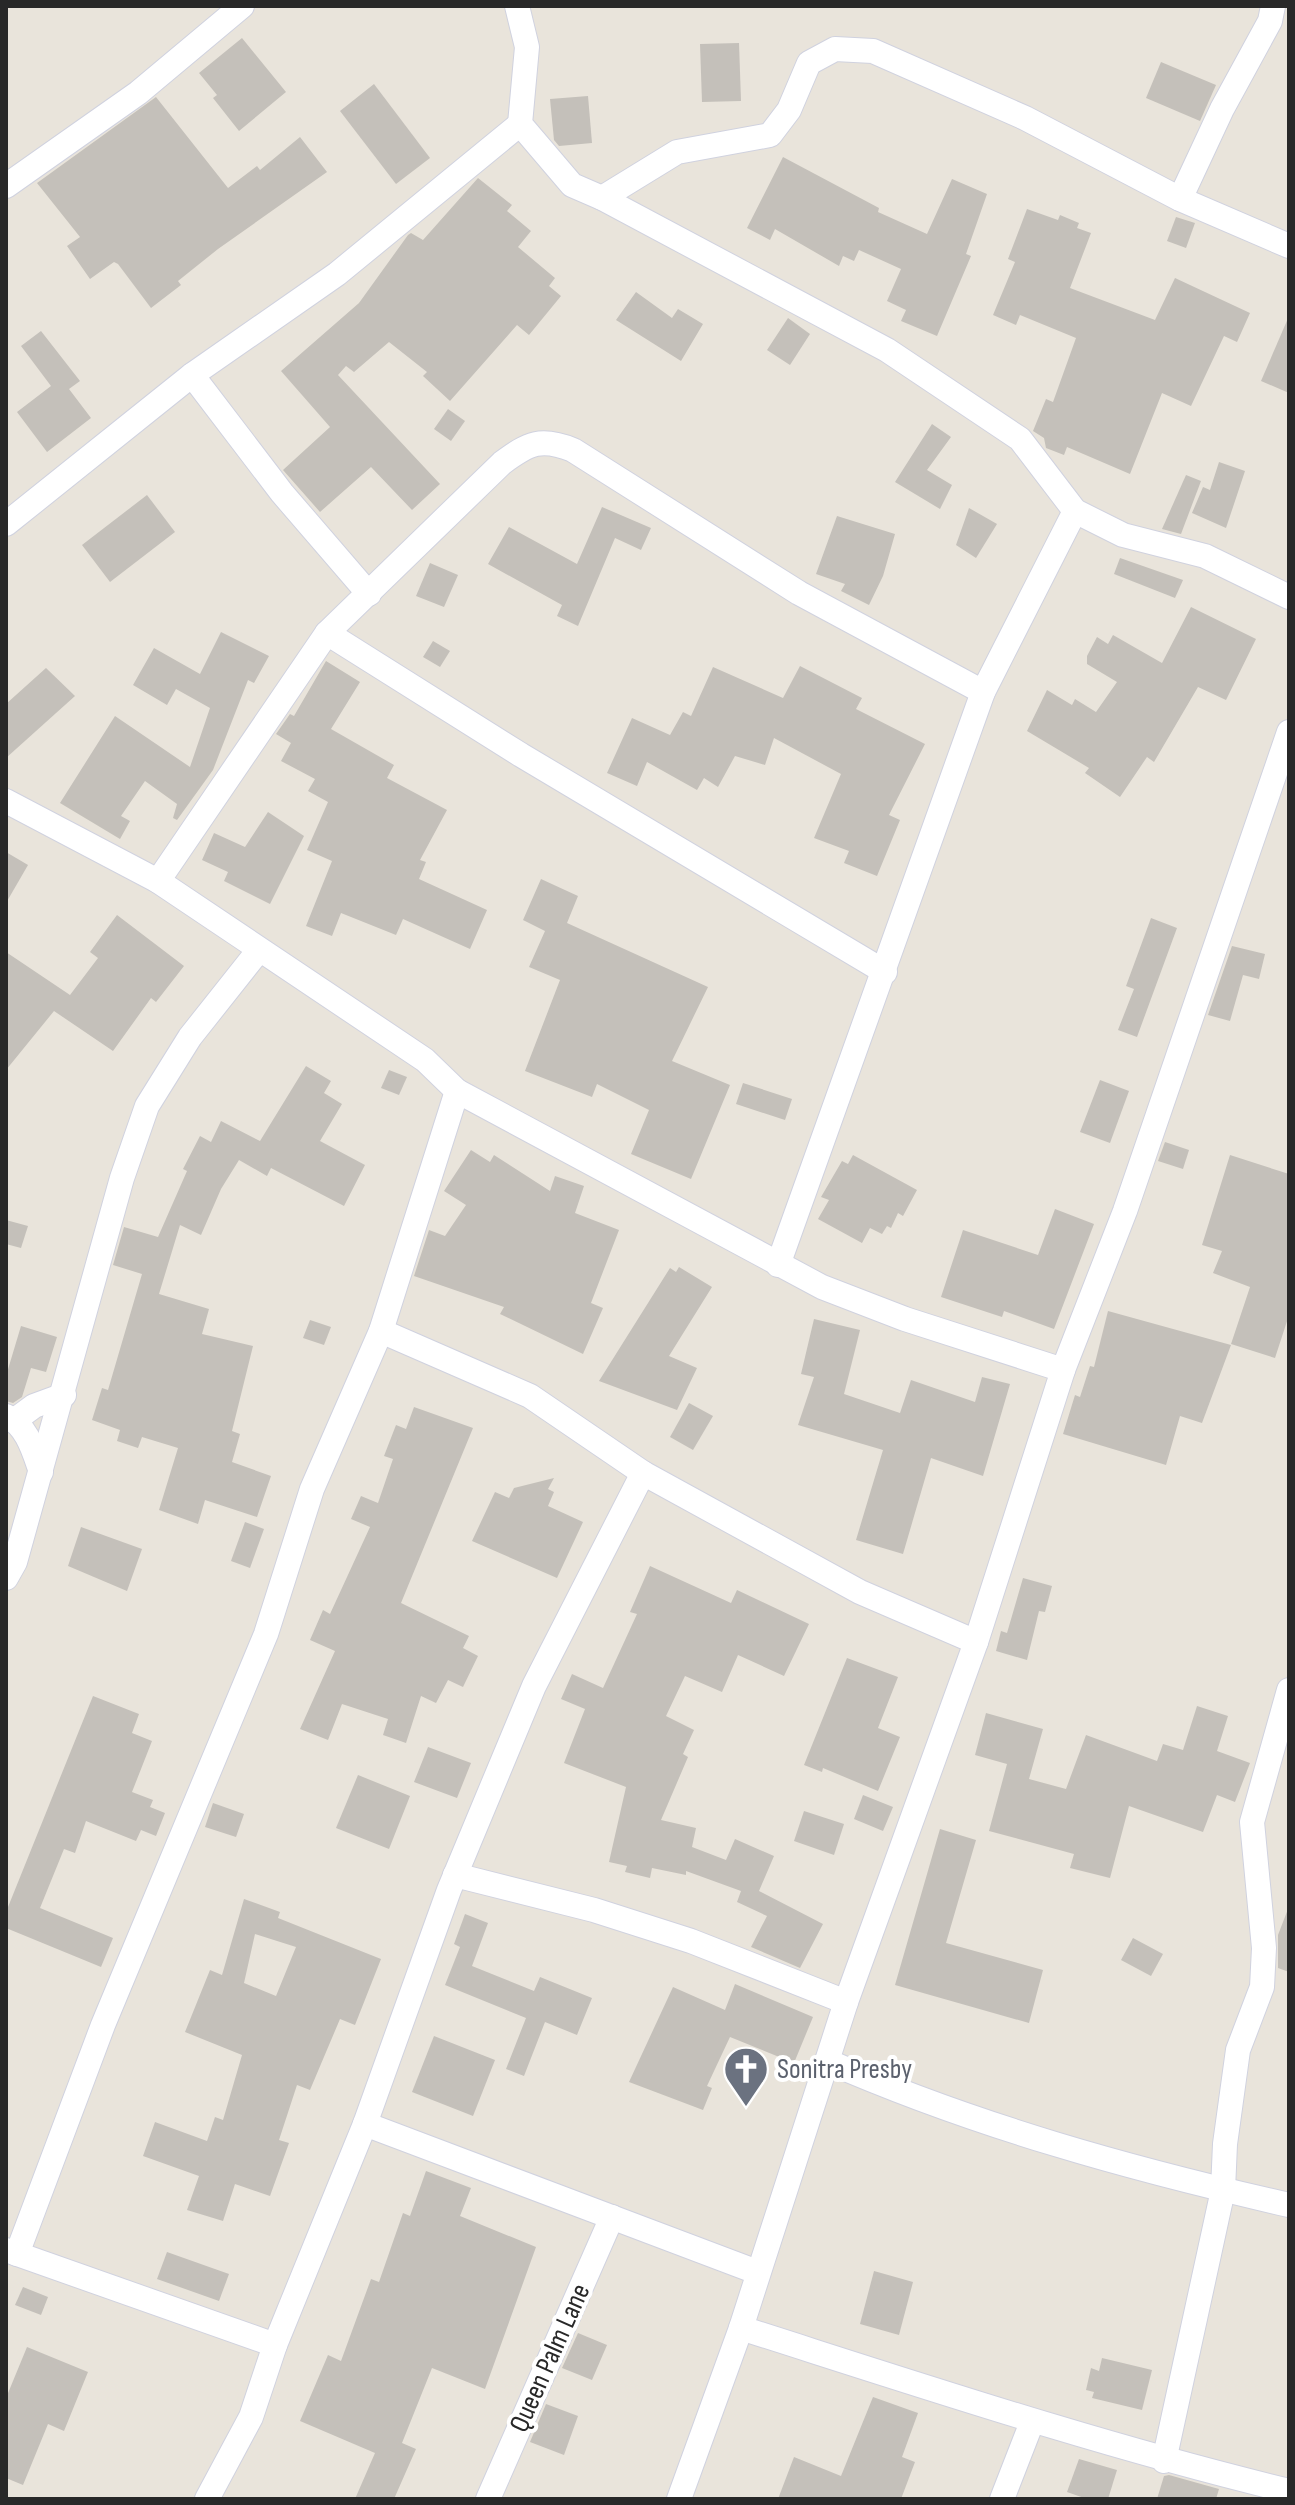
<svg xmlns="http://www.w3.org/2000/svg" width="1295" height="2505" font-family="'Sofia Sans Condensed',sans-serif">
<rect width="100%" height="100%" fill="#e9e4db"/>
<g fill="#c4c0ba" fill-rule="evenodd">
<path d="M242,38L286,92L239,131L213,98L217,95L199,73Z"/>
<path d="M739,43L741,101L702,102L700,44Z"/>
<path d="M1161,62L1216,85L1200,121L1146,98Z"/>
<path d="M374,84L430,158L396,184L340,111Z"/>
<path d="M588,96L592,143L559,146L554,140L550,99Z"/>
<path d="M156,97L228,188L257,166L260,170L300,137L327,172L218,249L178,281L181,285L151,308L118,264L114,262L90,279L67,246L80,237L37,183Z"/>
<path d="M783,157L879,208L878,212L927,234L952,179L987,194L966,254L971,256L937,336L901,321L906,310L887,301L901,269L859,250L854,261L843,256L839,266L775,229L770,240L747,228Z"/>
<path d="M478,178L512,205L507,211L531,231L518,247L555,278L549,286L561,296L529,335L517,325L450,401L423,376L427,372L389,342L354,372L346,366L338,375L440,484L412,510L371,467L320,512L283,470L330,427L281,371L359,303L408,235L411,233L423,240Z"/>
<path d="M1027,209L1058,220L1060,215L1079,223L1077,228L1091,233L1070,288L1155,320L1175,278L1250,313L1237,342L1224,336L1191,406L1162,393L1130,474L1067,447L1064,455L1046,448L1044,438L1033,431L1046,399L1053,402L1076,338L1020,315L1016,325L993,315L1015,262L1008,259Z"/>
<path d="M1176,217L1195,223L1186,248L1167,241Z"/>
<path d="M636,292L672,318L678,309L703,324L681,361L616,320Z"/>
<path d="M1289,316V393L1261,381Z"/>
<path d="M788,318L810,334L790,365L767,350Z"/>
<path d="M41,331L80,381L69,389L91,418L47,452L17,412L51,386L21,346Z"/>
<path d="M448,409L465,421L451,441L434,429Z"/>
<path d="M932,424L951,437L927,470L952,485L940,509L895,482Z"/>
<path d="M1219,462L1245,471L1226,528L1192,513L1203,487L1210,490Z"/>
<path d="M1186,475L1201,481L1181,534L1162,529Z"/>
<path d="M147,495L175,532L110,582L82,545Z"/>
<path d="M602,507L651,528L641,550L615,538L578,626L557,616L562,605L488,564L509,527L577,564Z"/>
<path d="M969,508L997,524L976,558L956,545Z"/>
<path d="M837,516L895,534L883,576L869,605L841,591L845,584L816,574Z"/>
<path d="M1120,558L1183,580L1175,598L1114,574Z"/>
<path d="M430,563L458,575L444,607L416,596Z"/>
<path d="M1191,607L1256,639L1226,700L1198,687L1154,762L1147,757L1120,797L1085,773L1089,768L1027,731L1047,690L1072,705L1075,699L1096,712L1117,682L1087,664V656L1097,637L1108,644L1113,635L1162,663Z"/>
<path d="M221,632L269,656L254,683L248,680L213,770L177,820L173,818L177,804L145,781L121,816L130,821L120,839L60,803L115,716L190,767L210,708L176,689L167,705L133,685L154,648L200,674Z"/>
<path d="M433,641L450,651L440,667L423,657Z"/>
<path d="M326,661L360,682L331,729L394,765L387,778L447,810L420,860L426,862L419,879L487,910L470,949L403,919L396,935L341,913L332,936L306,926L332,861L307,850L328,802L308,791L315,779L281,761L291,743L276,734L290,714L294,716Z"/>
<path d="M800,666L862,698L856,709L925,744L889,815L900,820L877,876L844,863L849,851L814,838L841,774L774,738L765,765L735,756L718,787L704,778L697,790L647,762L637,786L607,773L632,718L670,735L683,712L691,716L713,667L783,698Z"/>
<path d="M46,668L75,696L6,758V704Z"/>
<path d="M268,812L304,836L270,904L224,881L228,872L202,860L214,833L245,847Z"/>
<path d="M6,852L28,865L6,903Z"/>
<path d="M541,879L578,896L567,923L708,987L672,1061L730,1085L691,1179L631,1154L649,1110L597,1084L592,1097L525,1071L560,980L529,967L545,931L523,920Z"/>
<path d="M117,915L184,966L156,1002L151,998L113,1051L54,1011L6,1070V952L70,995L98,958L90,952Z"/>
<path d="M1151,918L1177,928L1137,1037L1118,1030L1134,989L1126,986Z"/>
<path d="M1232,946L1265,954L1259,979L1243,975L1230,1021L1208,1015Z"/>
<path d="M306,1066L331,1081L324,1093L342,1104L320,1141L365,1165L344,1206L271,1168L267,1176L239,1160L221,1189L201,1235L180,1225L159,1294L209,1309L202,1334L253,1346L232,1431L240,1434L232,1462L271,1476L257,1517L205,1500L198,1524L159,1510L178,1448L142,1437L138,1448L117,1441L120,1430L92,1420L102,1388L108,1390L142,1274L113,1265L124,1227L158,1237L187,1171L183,1169L200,1136L211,1142L221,1121L260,1141Z"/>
<path d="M389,1070L407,1077L399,1095L381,1088Z"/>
<path d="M1100,1080L1129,1091L1110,1143L1080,1132Z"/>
<path d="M743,1083L792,1099L785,1120L736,1104Z"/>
<path d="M1165,1142L1189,1150L1183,1169L1158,1161Z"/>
<path d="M471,1150L490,1162L494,1155L550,1191L555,1176L584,1186L575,1213L619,1230L591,1303L603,1308L583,1354L500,1314L504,1307L414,1276L429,1230L445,1236L466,1205L444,1191Z"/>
<path d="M853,1155L917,1190L903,1216L898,1213L891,1228L887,1226L882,1234L870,1228L862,1243L818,1219L829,1200L821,1197L842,1161L848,1164Z"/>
<path d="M1230,1155L1289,1174V1315L1275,1358L1231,1344L1250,1287L1213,1273L1222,1251L1202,1245Z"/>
<path d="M1055,1209L1094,1224L1054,1329L1004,1311L1002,1317L941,1297L963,1230L1038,1255Z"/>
<path d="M6,1220L28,1226L21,1248L6,1244Z"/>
<path d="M679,1267L712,1287L669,1356L697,1368L677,1410L599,1381L670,1268L676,1272Z"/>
<path d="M1108,1311L1231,1345L1202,1423L1180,1416L1166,1465L1063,1434L1075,1395L1080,1397L1090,1366L1094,1367Z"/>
<path d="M814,1319L860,1330L844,1394L900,1413L911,1380L975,1402L982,1377L1010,1384L983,1476L931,1458L903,1554L856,1540L883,1450L798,1425L814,1377L801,1374Z"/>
<path d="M310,1320L331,1327L324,1345L303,1338Z"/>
<path d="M21,1326L57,1337L46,1372L31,1368L22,1397L13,1403L6,1401V1376Z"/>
<path d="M689,1403L713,1416L693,1450L670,1437Z"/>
<path d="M414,1407L473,1428L401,1603L469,1636L463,1648L478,1656L463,1687L448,1680L436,1703L421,1696L406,1743L383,1735L388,1719L342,1704L328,1740L300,1729L335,1651L310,1640L323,1610L330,1614L370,1527L351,1519L361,1496L378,1503L393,1459L384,1456L396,1425L406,1429Z"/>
<path d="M554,1478L548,1489L554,1492L548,1506L583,1522L557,1578L472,1541L495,1492L509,1498L514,1488Z"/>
<path d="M245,1522L264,1529L250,1568L231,1561Z"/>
<path d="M81,1527L142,1549L127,1591L68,1566Z"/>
<path d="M650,1566L731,1603L737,1590L809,1624L784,1676L738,1655L722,1692L685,1676L666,1716L694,1730L683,1754L688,1757L661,1820L696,1828L692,1847L726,1860L735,1839L774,1856L759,1891L823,1924L800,1968L751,1947L767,1916L737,1902L741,1891L686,1871V1875L652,1868L650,1878L625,1872L627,1866L609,1862L626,1787L564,1763L585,1709L561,1699L572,1674L603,1688L637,1614L630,1612Z"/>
<path d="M1023,1578L1052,1586L1045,1612L1039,1611L1027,1660L996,1651L1001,1631L1007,1633Z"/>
<path d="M847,1658L898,1677L878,1728L900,1737L878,1791L823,1768L822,1772L804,1765Z"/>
<path d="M93,1696L139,1714L132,1733L152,1741L132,1792L153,1800L150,1807L165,1813L156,1836L141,1830L136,1841L86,1821L75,1853L64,1849L40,1908L113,1938L101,1967L6,1928V1912Z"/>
<path d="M1197,1706L1228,1716L1217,1751L1250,1763L1235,1802L1217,1795L1203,1832L1129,1806L1110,1878L1070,1868L1074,1854L989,1831L1007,1764L975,1755L986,1713L1043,1729L1029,1779L1066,1789L1086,1735L1157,1761L1163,1744L1183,1750Z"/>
<path d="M428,1747L471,1763L457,1798L414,1782Z"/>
<path d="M358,1775L410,1796L389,1849L336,1828Z"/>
<path d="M863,1795L893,1807L883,1831L854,1819Z"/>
<path d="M213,1803L244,1814L236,1837L205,1827Z"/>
<path d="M804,1811L844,1824L834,1855L794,1841Z"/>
<path d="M940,1829L976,1840L946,1943L1043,1970L1029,2023L895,1985Z"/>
<path d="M244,1899L280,1912L278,1918L381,1959L355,2025L340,2019L310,2090L297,2085L279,2140L289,2143L270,2196L235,2184L223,2221L187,2210L199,2176L143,2156L155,2122L207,2141L215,2117L223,2120L242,2055L185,2032L210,1970L222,1975ZM255,1934L296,1947L276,1996L244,1983Z"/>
<path d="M1288,1909H1289V1972L1278,1968V1935Z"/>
<path d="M465,1914L488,1923L472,1966L534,1991L540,1977L592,1998L577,2035L545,2022L524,2076L506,2069L526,2018L445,1985L460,1947L454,1944Z"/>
<path d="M1133,1938L1163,1954L1151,1976L1121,1960Z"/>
<path d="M735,1984L813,2017L794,2063L730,2037L707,2086L712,2088L703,2110L629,2082L673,1987L725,2010Z"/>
<path d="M434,2036L495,2060L473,2116L412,2092Z"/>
<path d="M426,2171L471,2188L460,2216L536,2247L485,2389L432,2368L402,2443L416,2449L394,2499H355L375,2453L300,2421L328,2355L341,2361L371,2279L379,2282L403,2213L410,2216Z"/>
<path d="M167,2252L229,2274L219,2301L157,2279Z"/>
<path d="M874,2271L913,2282L899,2335L860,2324Z"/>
<path d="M23,2287L48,2297L41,2315L15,2305Z"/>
<path d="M578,2333L607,2345L592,2380L562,2368Z"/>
<path d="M27,2347L88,2372L64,2431L48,2424L23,2485L6,2478V2398Z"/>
<path d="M1102,2358L1152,2370L1142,2410L1092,2398L1094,2392L1086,2390L1091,2368L1099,2371Z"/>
<path d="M873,2397L918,2413L902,2457L915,2462L901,2499H778L794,2457L841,2476Z"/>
<path d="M546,2404L578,2416L564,2455L530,2442Z"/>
<path d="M1079,2459L1117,2470L1108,2499H1087L1067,2492Z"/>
<path d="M1169,2475L1219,2489L1216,2499H1157L1164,2476Z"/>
</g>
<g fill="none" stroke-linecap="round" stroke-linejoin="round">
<g stroke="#d0d2df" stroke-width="26">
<g id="minor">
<path d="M517,6L527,47L520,124L572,185L602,198L677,152L770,135L789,110L809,63L835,49L873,51L1025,118L1180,199L1289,246"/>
<path d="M6,186L138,93L242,6"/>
<path d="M602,198L887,350L1020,439L1075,511L1123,535L1205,556L1289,597"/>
<path d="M1180,199L1222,109L1270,21L1273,6"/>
<path d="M192,375L282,493L369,594"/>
<path d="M6,524L192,375L337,274L520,124"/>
<path d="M327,633L521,755L885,972"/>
<path d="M6,801L158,881L425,1060L457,1091L822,1287L905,1319L1063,1370"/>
<path d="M158,881L327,633L502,463C529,443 541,437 573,450L799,593L983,692"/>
<path d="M778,1265L983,692L1075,511"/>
<path d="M381,1331L530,1396L643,1473L860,1592L976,1642"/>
<path d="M6,1416C27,1425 34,1452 41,1472"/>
<path d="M15,1420L34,1406L64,1395"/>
<path d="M6,1578L15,1562L122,1178L147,1106L190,1037L259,950"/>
<path d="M455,1875L594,1910L691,1941L846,2002"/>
<path d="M827,2061C976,2126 1131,2169 1289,2205"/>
<path d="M365,2124L757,2272"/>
<path d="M6,2250L275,2345"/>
<path d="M17,2254L103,2025L266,1634L312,1489L381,1331L457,1091"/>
<path d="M741,2328C923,2386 1103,2446 1289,2491"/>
<path d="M1164,2461L1223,2190L1225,2144L1238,2050L1262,1987L1264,1948L1252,1822L1289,1690"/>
<path d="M207,2499L251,2417L275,2345L365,2124L449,1890L534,1686L643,1473"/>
<path d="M488,2499L612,2217"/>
<path d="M679,2499L741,2328L846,2002L976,1642L1063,1370L1125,1211L1289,732"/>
<path d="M1002,2499L1032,2422"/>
</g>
</g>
<use href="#minor" stroke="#fff" stroke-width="24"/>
</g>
<defs>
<g id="church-pin" transform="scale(2.3)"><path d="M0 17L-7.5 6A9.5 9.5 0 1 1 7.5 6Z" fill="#6b7280" stroke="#fff"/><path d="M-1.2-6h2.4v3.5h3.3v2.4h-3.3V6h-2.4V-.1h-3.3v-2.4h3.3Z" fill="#fff"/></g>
</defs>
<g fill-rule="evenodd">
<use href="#church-pin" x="746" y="2069"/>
</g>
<g text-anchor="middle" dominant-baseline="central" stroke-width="8" stroke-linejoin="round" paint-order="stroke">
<g font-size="28" fill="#5b616d" stroke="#fff" text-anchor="start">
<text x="777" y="2069">Sonitra Presby</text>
</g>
<g font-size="28" fill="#282828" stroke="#fff">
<text transform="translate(550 2358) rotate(-66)">Queen Palm Lane</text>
</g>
</g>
<rect width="1295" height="2505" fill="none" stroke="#282828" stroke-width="16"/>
</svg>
